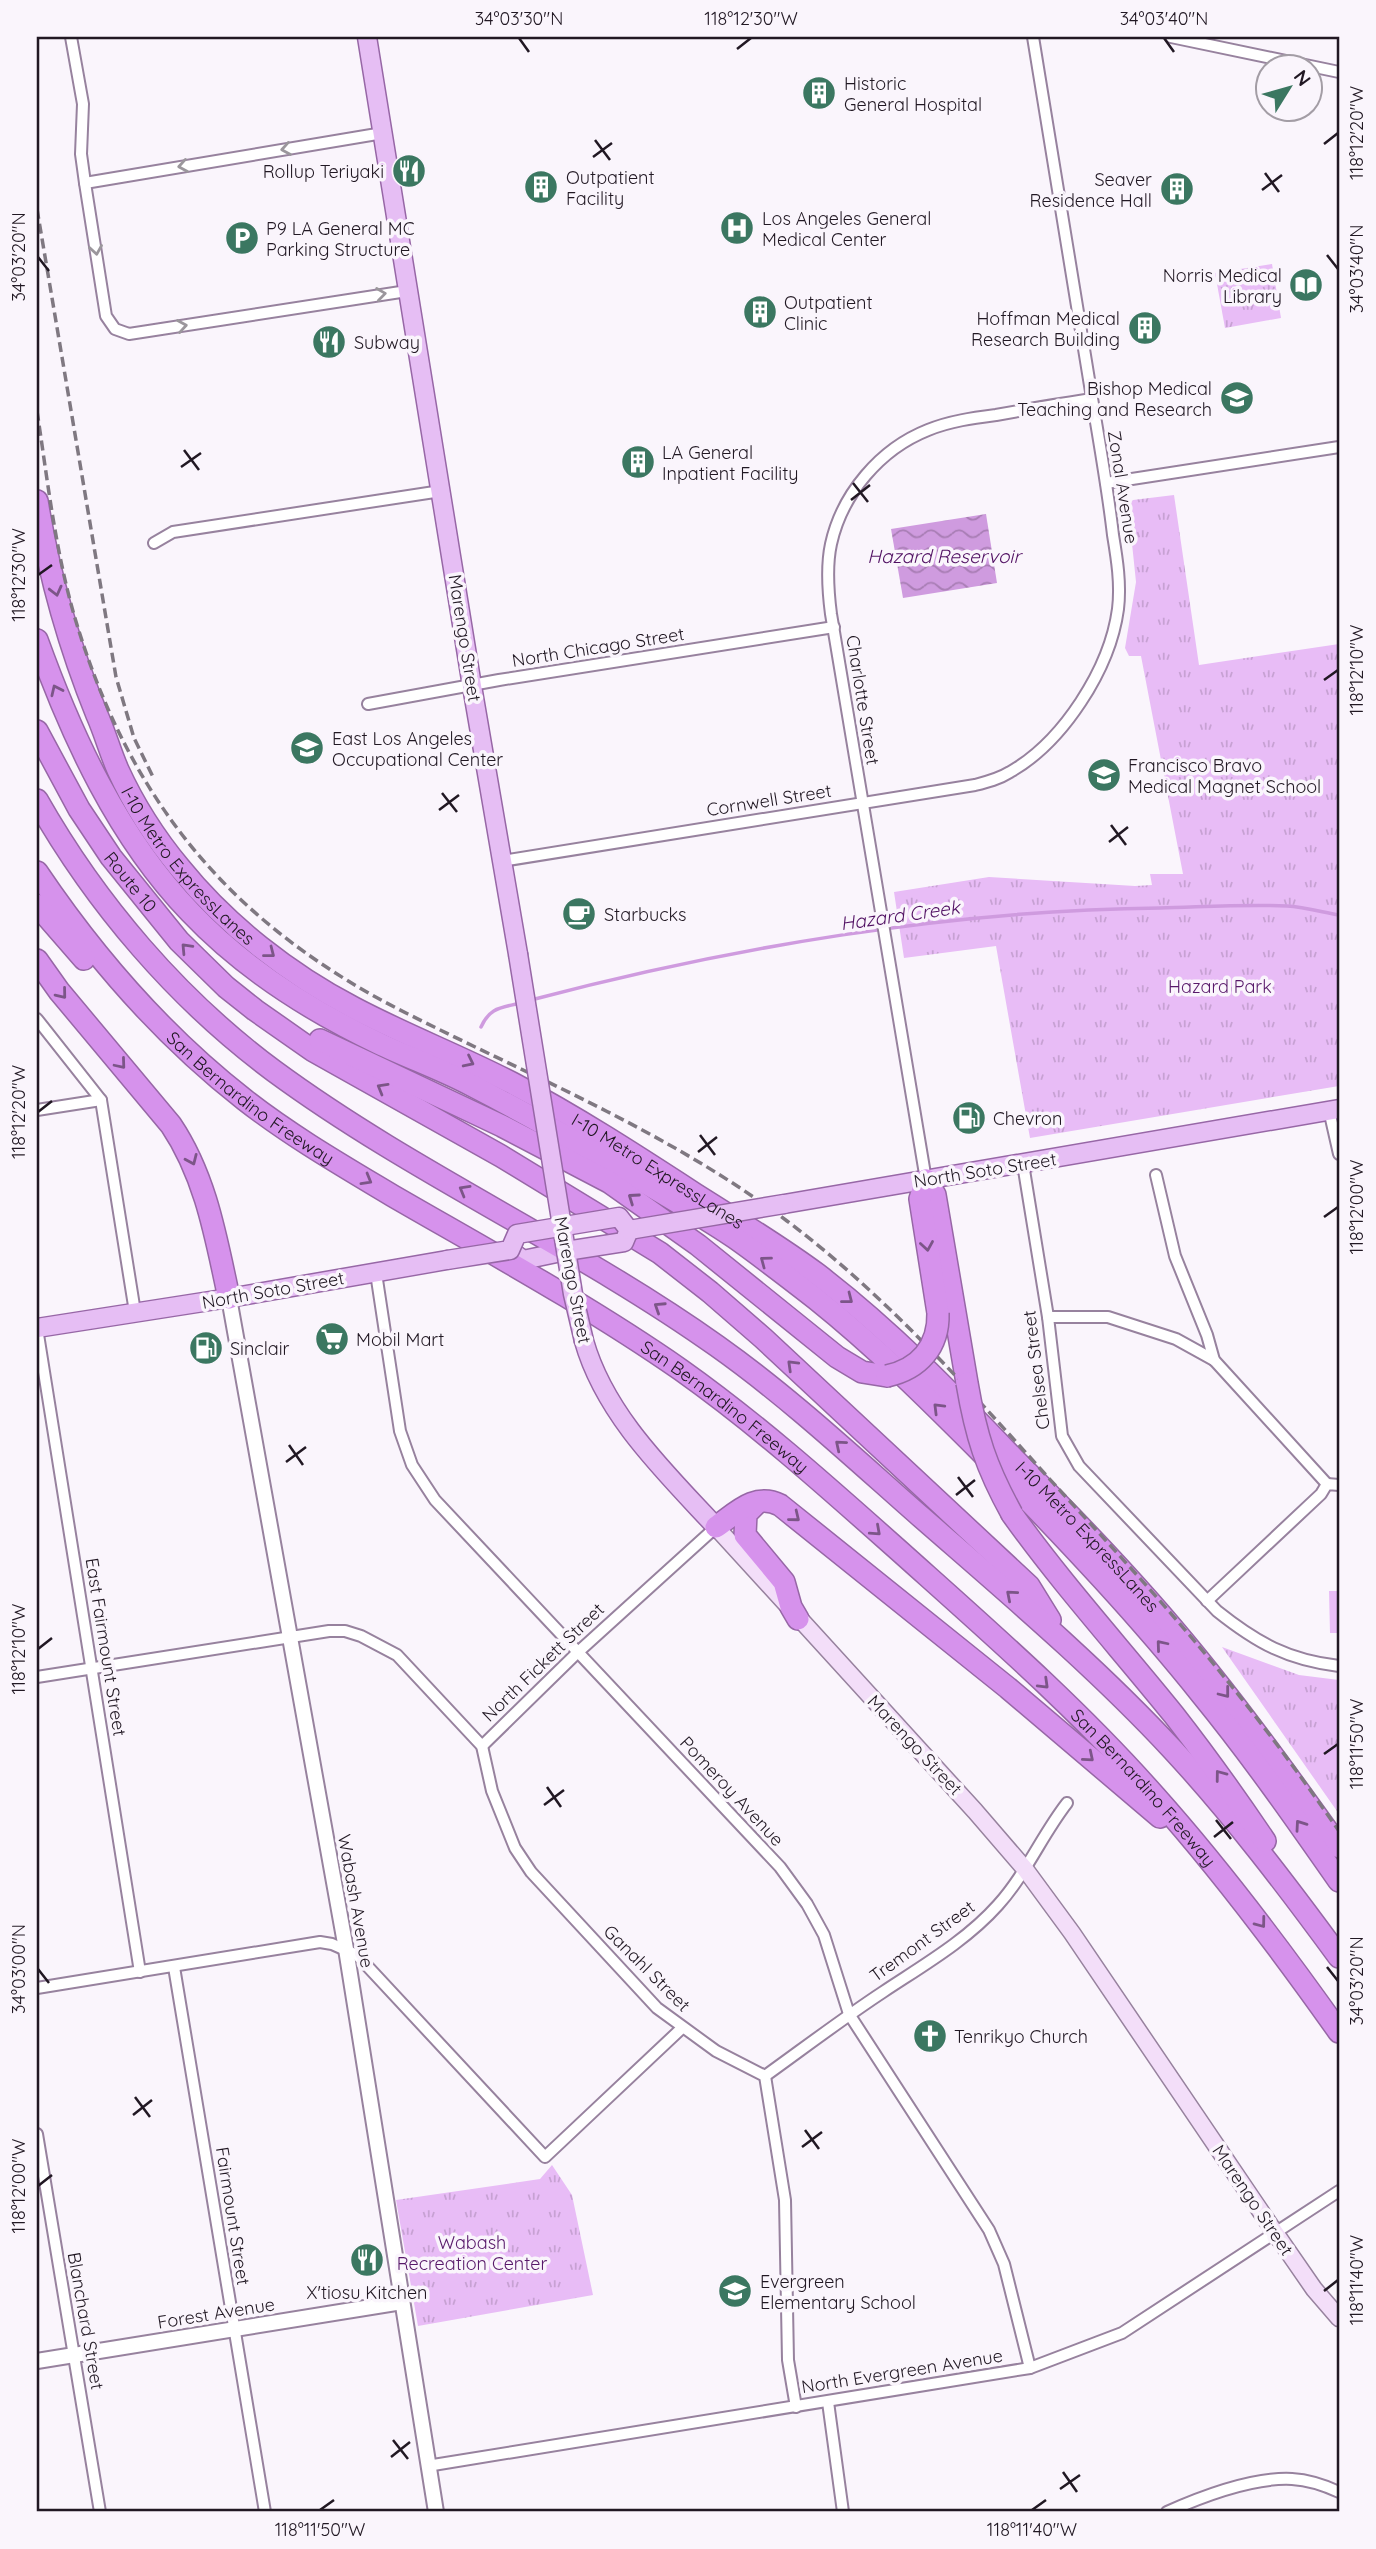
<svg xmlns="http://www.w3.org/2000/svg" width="1376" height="2549" font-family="Quicksand,sans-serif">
<defs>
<pattern id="park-tufts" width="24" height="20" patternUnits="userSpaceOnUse" patternTransform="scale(1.75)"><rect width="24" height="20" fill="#e8bcf6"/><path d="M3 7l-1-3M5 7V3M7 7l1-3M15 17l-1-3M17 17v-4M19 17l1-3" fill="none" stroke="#c7a1d3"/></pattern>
<pattern id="water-waves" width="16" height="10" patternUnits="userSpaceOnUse" patternTransform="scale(1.75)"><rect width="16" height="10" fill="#cf9bdf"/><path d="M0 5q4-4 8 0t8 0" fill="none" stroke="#a87db4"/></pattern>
</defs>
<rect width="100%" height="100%" fill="#faf5fc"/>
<path fill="#e8bcf6" d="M1329,1591H1339V1633H1330Z"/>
<g fill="url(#park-tufts)">
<path d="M1272,264L1281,318L1225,328L1215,273Z"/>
<path d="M1174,495L1199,665L1339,644V1086L1030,1138L996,946L904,958L894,892L989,877L1135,886L1152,885L1150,874H1183L1141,656H1129L1125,648L1136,582L1128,505L1133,500Z"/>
<path d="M1222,1647L1299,1675L1339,1680V1814Z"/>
<path d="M552,2165L572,2195L593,2295L418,2326L396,2200L540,2179Z"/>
</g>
<path fill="url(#water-waves)" d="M986,514L997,583L903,598L891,529Z"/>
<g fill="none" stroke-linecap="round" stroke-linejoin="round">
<g stroke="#cf9bdf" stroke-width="3.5">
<path d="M531,1000C732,947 952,910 1160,908C1202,907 1245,904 1287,906C1304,907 1322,912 1339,915"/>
<path d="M481,1027C490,1007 501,1008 520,1003"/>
</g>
<g stroke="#97829e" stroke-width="14">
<g id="minor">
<path d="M71,37L83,104L81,154L85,183L106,316L115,329L129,334L407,291"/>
<path d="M1171,37L1339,72"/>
<path d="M85,183L383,133"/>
<path d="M1106,483L1339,447"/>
<path d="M154,543L173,532L441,491"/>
<path d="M368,704L499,680L834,627"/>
<path d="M502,861L975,785C987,782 999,779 1010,772C1063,742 1110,669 1118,609C1121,584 1117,559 1113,535C1108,491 1100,447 1093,404C1072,281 1053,159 1033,37"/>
<path d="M37,1019L101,1100L135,1312"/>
<path d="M37,1110L101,1100"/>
<path d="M1329,1110L1339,1154"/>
<path d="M1023,1164L1048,1317L1062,1436L1079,1466L1217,1611C1257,1643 1288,1660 1339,1666"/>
<path d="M1156,1175L1175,1256L1207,1335L1214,1360L1327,1484"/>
<path d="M926,1180L831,614C828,591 826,567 831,544C842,494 880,449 928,430C950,421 973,418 996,415C1028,409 1060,404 1092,399"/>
<path d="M376,1273L400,1431L412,1465L435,1500L780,1867L807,1904L824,1935L849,2014L989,2230L1004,2264L1030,2368"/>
<path d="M1048,1317H1108L1176,1339L1214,1360"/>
<path d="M37,1328L140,1972"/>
<path d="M1207,1601L1321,1494L1327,1484L1339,1485"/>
<path d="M37,1677L329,1631H345L361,1636L397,1655L482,1746L492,1791L515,1848L531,1872L657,2008L716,2051L765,2076L785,2200L788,2360L796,2407"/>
<path d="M482,1746L577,1653L716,1527"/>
<path d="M174,1967L265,2512"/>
<path d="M37,1988L320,1942L332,1944L357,1955L545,2157L682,2028"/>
<path d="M765,2076C804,2048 842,2019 883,1992C922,1966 966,1941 998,1905C1026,1874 1042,1835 1067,1803"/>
<path d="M37,2134L100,2512"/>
<path d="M828,2402L843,2512"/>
<path d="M427,2466L1030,2368L1122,2333L1339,2191"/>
<path d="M1167,2512C1203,2496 1253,2477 1292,2479C1309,2480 1324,2485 1339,2492"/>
</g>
</g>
<g stroke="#97829e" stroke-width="18">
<g id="tertiary">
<path d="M229,1298L346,1949L436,2512"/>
<path d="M37,2361L402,2302"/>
</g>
</g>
<g stroke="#97829e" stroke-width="19">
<path id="secondary" d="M716,1527L975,1811L1025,1869L1072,1933L1276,2234L1314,2289L1339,2318"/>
</g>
<g stroke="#9767a6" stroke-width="21">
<g id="primary">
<path d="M367,37L472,686L518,954"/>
<path d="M784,1204L1339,1109"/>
<path d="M510,1250L523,1260L566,1251"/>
<path d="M37,1328L229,1298L447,1260"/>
<path d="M584,1341C605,1415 665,1472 716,1527"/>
</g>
</g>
<g stroke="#9767a6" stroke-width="24">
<g id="motorway">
<path id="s1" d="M37,501C49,575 69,646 97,715C105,733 110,752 118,770C134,805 156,839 180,868C226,925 289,974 354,1008C405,1035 460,1056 512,1083C575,1116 635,1155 695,1194C736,1220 778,1245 817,1274C889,1329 952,1394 1015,1460C1061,1506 1106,1552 1149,1601C1218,1679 1279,1763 1339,1847"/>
<path d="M37,640C72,737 118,837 190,912C243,968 309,1010 378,1043C409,1058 441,1069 471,1085C537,1119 601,1156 664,1194C687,1208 712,1222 735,1238C762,1257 789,1278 816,1299C881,1351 939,1410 998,1469C1069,1542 1139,1616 1202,1695C1251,1755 1295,1818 1339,1881"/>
<path id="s2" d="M37,731L79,809L111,857L179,941L226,987L255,1010L312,1050L501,1156L660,1253L710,1292L763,1338L1029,1586L1050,1620"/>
<path d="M37,800C96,904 177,999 274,1071C414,1174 575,1245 717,1346C789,1397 854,1458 920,1516C1007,1592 1095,1666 1173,1750C1233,1815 1287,1886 1339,1957"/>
<path id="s3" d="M37,872C95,958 163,1036 245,1100C291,1136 343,1166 393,1196C490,1252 589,1306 681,1370C760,1426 833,1492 905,1556C991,1633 1078,1709 1154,1795C1221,1870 1281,1950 1339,2032"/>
<path d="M37,905L84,959"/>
<path d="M37,960L59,991L171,1125C206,1177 216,1238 229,1298"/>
<path d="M320,1040L502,1126L609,1182L698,1245L837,1357L862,1372L887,1376"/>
<path d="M926,1180L935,1195L967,1383"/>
<path d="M926,1180L920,1199L938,1313"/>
<path d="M757,1503L746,1514L745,1535L784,1582L791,1607L798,1619"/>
<path d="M1012,1514C1062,1584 1120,1648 1174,1715C1206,1756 1236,1798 1265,1841"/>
<path d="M716,1527C736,1513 755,1492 780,1505L1008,1688L1160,1817"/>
</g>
</g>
<use href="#minor" stroke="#fff" stroke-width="10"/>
<use href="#tertiary" stroke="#fff" stroke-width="14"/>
<use href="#secondary" stroke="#f3def9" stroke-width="16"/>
<use href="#primary" stroke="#e6bef4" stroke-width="18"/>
<use href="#motorway" stroke="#d692ec" stroke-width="21"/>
<g stroke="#7f7881" stroke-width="3.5" stroke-dasharray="10 5" stroke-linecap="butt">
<path d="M37,209L116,677L134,738L153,777"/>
<path d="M37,411C48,483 56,558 78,628C134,809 238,929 408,1014C537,1079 670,1133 787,1221C884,1294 964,1384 1045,1474C1106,1541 1168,1607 1225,1678C1265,1727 1303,1779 1339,1831"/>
</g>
<g stroke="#9767a6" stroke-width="21" stroke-linecap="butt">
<g id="primary-bridge">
<path d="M518,954L573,1294L584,1341"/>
<path d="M629,1230L784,1204"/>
<path d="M566,1251L624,1242L629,1230"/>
<path d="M447,1260L510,1250L517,1234L619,1217L629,1230"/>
</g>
</g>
<g stroke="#9767a6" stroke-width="24" stroke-linecap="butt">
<g id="motorway-bridge">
<path d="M887,1376C919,1369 939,1347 938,1313"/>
<path d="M967,1383C976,1436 986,1467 1012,1514"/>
</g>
</g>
<use href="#primary-bridge" stroke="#e6bef4" stroke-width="18"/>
<use href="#motorway-bridge" stroke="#d692ec" stroke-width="21"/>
</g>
<defs><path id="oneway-chevron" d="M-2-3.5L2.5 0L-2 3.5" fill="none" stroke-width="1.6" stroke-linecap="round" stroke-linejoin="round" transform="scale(1.75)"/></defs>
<g stroke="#9b979c">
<use href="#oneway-chevron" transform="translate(286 149) rotate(170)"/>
<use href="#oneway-chevron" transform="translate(183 166) rotate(170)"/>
<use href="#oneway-chevron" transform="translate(96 250) rotate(81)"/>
<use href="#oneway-chevron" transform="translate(381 294) rotate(-8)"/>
<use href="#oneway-chevron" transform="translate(182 326) rotate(-9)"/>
</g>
<g stroke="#7c5588">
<use href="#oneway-chevron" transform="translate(56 591) rotate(76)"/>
<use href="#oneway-chevron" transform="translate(56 690) rotate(-115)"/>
<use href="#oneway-chevron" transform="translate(186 948) rotate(-133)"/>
<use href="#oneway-chevron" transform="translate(270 953) rotate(38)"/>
<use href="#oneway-chevron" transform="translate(62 994) rotate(51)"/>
<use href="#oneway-chevron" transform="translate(469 1062) rotate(26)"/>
<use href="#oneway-chevron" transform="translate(121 1064) rotate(50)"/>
<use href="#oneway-chevron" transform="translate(382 1088) rotate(-150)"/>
<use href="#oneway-chevron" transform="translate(192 1160) rotate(66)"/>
<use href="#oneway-chevron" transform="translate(367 1180) rotate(30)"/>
<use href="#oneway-chevron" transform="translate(464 1190) rotate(-150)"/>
<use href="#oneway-chevron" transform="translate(633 1198) rotate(-145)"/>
<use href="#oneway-chevron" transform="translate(927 1246) rotate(81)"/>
<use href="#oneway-chevron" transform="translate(765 1261) rotate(-143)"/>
<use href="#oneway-chevron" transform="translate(848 1299) rotate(38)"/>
<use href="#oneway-chevron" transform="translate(659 1307) rotate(-147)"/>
<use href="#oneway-chevron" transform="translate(792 1365) rotate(-136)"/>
<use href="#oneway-chevron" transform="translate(938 1408) rotate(-135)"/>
<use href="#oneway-chevron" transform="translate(840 1445) rotate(-140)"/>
<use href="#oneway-chevron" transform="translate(795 1517) rotate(39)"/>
<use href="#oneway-chevron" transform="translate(876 1531) rotate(42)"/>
<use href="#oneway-chevron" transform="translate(1011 1595) rotate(-139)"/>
<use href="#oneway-chevron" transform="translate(1161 1645) rotate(-130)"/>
<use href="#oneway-chevron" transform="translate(1044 1684) rotate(44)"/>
<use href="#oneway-chevron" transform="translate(1225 1693) rotate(52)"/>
<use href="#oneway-chevron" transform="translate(1089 1757) rotate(40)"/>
<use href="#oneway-chevron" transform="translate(1220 1775) rotate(-127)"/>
<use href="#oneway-chevron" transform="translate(1300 1825) rotate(-125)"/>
<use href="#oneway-chevron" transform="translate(1261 1923) rotate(53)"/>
</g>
<path fill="none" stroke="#211823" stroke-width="2.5" d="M519,38L529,52M1164,38L1174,52M737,49L751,38M595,140L610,160M1324,144L1338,133M593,157L612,143M1265,173L1279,192M1262,190L1282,175M1327,255L1338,269M38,257L49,271M184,450L199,470M181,467L201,453M853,483L868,502M851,500L870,485M38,575L52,565M1324,680L1338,670M442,793L457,812M439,810L459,795M1111,825L1126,845M1109,842L1128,827M38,1112L52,1101M700,1135L715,1155M698,1152L717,1137M1324,1217L1338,1207M289,1445L303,1465M286,1462L306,1447M958,1477L973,1497M956,1495L975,1480M38,1649L52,1638M1324,1754L1338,1744M547,1787L561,1807M544,1805L564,1790M1216,1820L1231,1839M1214,1837L1233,1822M1327,1967L1338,1981M38,1969L49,1983M135,2097L150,2117M133,2115L152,2100M805,2130L819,2149M802,2147L822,2132M38,2186L52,2175M1324,2291L1338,2280M393,2440L408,2459M391,2457L410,2442M1063,2472L1077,2492M1060,2489L1080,2475M320,2510L334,2500M1032,2510L1046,2500"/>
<defs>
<g id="building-disc" transform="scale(1.75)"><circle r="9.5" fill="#3b7761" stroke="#faf5fc"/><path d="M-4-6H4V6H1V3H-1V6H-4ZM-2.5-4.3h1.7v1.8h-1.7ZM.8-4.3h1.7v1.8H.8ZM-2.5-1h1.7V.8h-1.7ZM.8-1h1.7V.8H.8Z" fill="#fff"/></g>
<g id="restaurant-disc" transform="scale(1.75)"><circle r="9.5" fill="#3b7761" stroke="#faf5fc"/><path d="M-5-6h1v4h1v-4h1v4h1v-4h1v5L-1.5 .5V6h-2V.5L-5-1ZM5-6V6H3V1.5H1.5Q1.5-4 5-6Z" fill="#fff"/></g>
<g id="hospital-disc" transform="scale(1.75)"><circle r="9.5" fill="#3b7761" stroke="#faf5fc"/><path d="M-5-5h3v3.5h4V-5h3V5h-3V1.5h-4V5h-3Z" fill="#fff"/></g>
<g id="parking-disc" transform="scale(1.75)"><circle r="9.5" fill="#3b7761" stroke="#faf5fc"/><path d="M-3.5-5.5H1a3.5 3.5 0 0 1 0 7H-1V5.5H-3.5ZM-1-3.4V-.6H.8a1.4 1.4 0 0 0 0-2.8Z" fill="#fff"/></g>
<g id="library-disc" transform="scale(1.75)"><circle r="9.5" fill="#3b7761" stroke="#faf5fc"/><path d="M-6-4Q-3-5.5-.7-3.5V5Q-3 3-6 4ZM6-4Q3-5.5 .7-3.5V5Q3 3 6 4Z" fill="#fff"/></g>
<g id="university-disc" transform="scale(1.75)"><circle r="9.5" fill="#3b7761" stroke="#faf5fc"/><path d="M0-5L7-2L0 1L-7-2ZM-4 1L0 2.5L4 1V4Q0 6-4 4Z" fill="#fff"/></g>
<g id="school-disc" transform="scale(1.75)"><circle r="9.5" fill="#3b7761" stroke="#faf5fc"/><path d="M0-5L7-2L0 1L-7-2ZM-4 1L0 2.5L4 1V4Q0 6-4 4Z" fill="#fff"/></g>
<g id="cafe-disc" transform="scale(1.75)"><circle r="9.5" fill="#3b7761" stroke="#faf5fc"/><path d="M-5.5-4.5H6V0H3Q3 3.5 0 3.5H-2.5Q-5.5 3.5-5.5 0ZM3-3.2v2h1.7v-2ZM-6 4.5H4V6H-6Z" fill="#fff"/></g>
<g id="fuel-disc" transform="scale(1.75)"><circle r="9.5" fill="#3b7761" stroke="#faf5fc"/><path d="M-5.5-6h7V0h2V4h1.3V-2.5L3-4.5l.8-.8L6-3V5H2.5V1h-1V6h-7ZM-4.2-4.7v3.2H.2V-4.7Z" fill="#fff"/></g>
<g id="supermarket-disc" transform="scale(1.75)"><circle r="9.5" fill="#3b7761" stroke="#faf5fc"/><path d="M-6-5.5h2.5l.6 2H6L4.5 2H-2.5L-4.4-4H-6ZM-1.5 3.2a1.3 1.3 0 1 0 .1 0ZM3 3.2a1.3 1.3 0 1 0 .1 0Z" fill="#fff"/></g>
<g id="church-disc" transform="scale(1.75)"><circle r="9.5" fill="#3b7761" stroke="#faf5fc"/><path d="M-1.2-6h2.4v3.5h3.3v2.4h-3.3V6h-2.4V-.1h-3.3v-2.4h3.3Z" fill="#fff"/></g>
</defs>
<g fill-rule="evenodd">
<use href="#building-disc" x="819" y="93"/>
<use href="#restaurant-disc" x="409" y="171"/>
<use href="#building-disc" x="541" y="187"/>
<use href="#building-disc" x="1177" y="189"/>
<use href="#hospital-disc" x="737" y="228"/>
<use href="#parking-disc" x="242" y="238"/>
<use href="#library-disc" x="1306" y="285"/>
<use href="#building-disc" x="760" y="312"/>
<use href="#building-disc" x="1145" y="328"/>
<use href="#restaurant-disc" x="329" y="342"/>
<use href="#university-disc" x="1237" y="398"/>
<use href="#building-disc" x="638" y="462"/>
<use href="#school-disc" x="307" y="748"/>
<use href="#school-disc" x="1104" y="775"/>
<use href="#cafe-disc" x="579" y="914"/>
<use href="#fuel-disc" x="969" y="1118"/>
<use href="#supermarket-disc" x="332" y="1339"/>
<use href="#fuel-disc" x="206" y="1348"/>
<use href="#church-disc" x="930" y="2036"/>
<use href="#restaurant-disc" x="367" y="2260"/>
<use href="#school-disc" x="735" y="2291"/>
</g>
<g text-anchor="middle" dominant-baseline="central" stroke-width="7" stroke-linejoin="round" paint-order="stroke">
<g font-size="18" fill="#211823" stroke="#faf5fc" text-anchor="start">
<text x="844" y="83">Historic<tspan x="844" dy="21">General Hospital</tspan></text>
<text x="384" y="171" text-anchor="end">Rollup Teriyaki</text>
<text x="566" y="177">Outpatient<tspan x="566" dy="21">Facility</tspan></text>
<text x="1152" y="179" text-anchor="end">Seaver<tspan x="1152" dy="21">Residence Hall</tspan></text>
<text x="762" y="218">Los Angeles General<tspan x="762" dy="21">Medical Center</tspan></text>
<text x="266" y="228">P9 LA General MC<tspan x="266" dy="21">Parking Structure</tspan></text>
<text x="1282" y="275" text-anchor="end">Norris Medical<tspan x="1282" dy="21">Library</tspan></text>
<text x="784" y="302">Outpatient<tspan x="784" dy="21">Clinic</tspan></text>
<text x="1120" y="318" text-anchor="end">Hoffman Medical<tspan x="1120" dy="21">Research Building</tspan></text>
<text x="354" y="342">Subway</text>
<text x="1212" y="388" text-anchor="end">Bishop Medical<tspan x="1212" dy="21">Teaching and Research</tspan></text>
<text x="662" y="452">LA General<tspan x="662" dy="21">Inpatient Facility</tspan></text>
<text x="332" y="738">East Los Angeles<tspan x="332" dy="21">Occupational Center</tspan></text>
<text x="1128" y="765">Francisco Bravo<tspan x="1128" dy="21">Medical Magnet School</tspan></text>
<text x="604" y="914">Starbucks</text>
<text x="993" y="1118">Chevron</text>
<text x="356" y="1339">Mobil Mart</text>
<text x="230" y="1348">Sinclair</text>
<text x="954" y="2036">Tenrikyo Church</text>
<text x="760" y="2281">Evergreen<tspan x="760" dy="21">Elementary School</tspan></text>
<text x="367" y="2292" text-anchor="middle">X'tiosu Kitchen</text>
</g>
<g font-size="18" fill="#211823" stroke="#faf5fc">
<text transform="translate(1123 487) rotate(81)">Zonal Avenue</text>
<text transform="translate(465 638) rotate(81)">Marengo Street</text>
<text transform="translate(598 647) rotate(-9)">North Chicago Street</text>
<text transform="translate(863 700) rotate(81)">Charlotte Street</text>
<text transform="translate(769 800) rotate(-9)">Cornwell Street</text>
<text stroke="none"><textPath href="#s1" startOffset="401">I-10 Metro ExpressLanes</textPath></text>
<text stroke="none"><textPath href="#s2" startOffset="178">Route 10</textPath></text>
<text stroke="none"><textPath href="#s3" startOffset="313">San Bernardino Freeway</textPath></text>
<text transform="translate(985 1170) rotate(-9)">North Soto Street</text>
<text stroke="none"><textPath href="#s1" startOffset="968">I-10 Metro ExpressLanes</textPath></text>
<text transform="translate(573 1280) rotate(79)">Marengo Street</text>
<text transform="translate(273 1290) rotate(-10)">North Soto Street</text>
<text transform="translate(1036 1370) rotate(-97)">Chelsea Street</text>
<text stroke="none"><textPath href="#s3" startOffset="880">San Bernardino Freeway</textPath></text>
<text stroke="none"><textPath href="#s1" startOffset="1535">I-10 Metro ExpressLanes</textPath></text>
<text transform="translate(106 1647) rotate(81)">East Fairmount Street</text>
<text transform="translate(543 1662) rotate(-44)">North Fickett Street</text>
<text transform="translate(915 1745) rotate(47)">Marengo Street</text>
<text stroke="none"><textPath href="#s3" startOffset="1447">San Bernardino Freeway</textPath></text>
<text transform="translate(732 1791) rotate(47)">Pomeroy Avenue</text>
<text transform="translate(356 1901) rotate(80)">Wabash Avenue</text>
<text transform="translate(922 1941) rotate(-36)">Tremont Street</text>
<text transform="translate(647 1968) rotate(45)">Ganahl Street</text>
<text transform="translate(1253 2200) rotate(56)">Marengo Street</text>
<text transform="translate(233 2216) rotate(81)">Fairmount Street</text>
<text transform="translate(216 2313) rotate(-9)">Forest Avenue</text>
<text transform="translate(86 2321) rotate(80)">Blanchard Street</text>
<text transform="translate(902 2371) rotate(-9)">North Evergreen Avenue</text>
</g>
<g font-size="18" fill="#58196a" stroke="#faf5fc">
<text x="1220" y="986">Hazard Park</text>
<text x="472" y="2242">Wabash<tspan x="472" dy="21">Recreation Center</tspan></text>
</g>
<g font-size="19" font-style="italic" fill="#500f62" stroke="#faf5fc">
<text x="944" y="556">Hazard Reservoir</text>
<text transform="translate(900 915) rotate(-8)">Hazard Creek</text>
</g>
</g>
<rect width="1376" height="2549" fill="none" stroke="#faf5fc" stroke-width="77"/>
<g transform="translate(1289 88) rotate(53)"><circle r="33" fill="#faf5fc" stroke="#a39da5" stroke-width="2"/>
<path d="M0-5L12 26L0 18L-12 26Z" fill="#3b7761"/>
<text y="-10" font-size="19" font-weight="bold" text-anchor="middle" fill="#211823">N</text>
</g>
<rect x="38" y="38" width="1300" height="2472" fill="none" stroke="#211823" stroke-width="2.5"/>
<g font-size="18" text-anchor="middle" fill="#211823">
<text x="519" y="25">34°03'30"N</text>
<text x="751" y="25">118°12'30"W</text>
<text x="1164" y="25">34°03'40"N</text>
<text transform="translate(1357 133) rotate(-90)" y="6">118°12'20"W</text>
<text transform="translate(19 257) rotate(-90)" y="6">34°03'20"N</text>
<text transform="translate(1357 269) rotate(-90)" y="6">34°03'40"N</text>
<text transform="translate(19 575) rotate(-90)" y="6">118°12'30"W</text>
<text transform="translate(1357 670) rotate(-90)" y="6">118°12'10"W</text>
<text transform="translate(19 1112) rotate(-90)" y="6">118°12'20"W</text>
<text transform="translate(1357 1207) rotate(-90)" y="6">118°12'00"W</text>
<text transform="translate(19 1649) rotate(-90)" y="6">118°12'10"W</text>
<text transform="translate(1357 1744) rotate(-90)" y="6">118°11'50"W</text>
<text transform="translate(19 1969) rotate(-90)" y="6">34°03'00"N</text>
<text transform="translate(1357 1981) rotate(-90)" y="6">34°03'20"N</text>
<text transform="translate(19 2186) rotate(-90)" y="6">118°12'00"W</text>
<text transform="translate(1357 2280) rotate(-90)" y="6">118°11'40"W</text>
<text x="320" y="2536">118°11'50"W</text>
<text x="1032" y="2536">118°11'40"W</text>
</g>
</svg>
